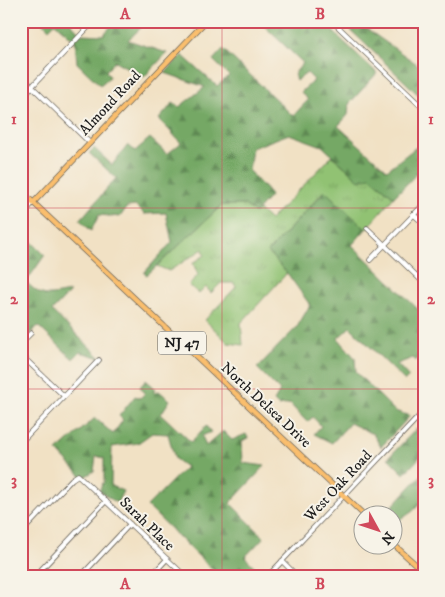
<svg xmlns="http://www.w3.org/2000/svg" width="445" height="597" font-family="'IM FELL DW Pica',serif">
<defs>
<pattern id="grass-tufts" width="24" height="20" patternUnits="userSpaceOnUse" patternTransform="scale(1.25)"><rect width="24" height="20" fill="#91c273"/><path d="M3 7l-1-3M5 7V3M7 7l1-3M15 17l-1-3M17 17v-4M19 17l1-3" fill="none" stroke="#7ca663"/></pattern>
<pattern id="forest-firs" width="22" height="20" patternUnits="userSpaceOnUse" patternTransform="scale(1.25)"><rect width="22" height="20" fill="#74a865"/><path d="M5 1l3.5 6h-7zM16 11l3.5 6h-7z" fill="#5e8852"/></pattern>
</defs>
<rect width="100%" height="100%" fill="#f7f3e8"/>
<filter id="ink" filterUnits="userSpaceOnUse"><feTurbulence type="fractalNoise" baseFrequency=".02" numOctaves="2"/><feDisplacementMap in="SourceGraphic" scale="10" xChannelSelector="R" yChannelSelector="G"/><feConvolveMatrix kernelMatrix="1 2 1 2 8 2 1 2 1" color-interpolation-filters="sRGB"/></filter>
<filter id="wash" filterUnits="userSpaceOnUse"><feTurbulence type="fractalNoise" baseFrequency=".0096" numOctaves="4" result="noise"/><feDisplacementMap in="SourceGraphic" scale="20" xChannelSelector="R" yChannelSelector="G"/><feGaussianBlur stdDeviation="1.12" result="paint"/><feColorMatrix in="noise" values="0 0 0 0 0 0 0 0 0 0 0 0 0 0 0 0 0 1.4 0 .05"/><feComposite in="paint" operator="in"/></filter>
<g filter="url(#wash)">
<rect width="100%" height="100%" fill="#f1e1c4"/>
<path fill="url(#grass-tufts)" stroke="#566f48" d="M332,156L359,179L370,177L394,197L366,229L324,191L268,252L287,273L241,323L243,345L228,343L205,320L236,287L234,283H221L211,293L206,287L199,294L189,285L198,275L193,263L205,255L203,249L169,271L157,266L222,205H245L255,213L259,210L270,220Z"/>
<g fill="url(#forest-firs)" stroke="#486240">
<path d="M41,21H69L81,34L103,35L116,21H148L128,40L167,53L144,77L115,61L106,71L110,77L100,85L77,63L75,41L55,23L49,29Z"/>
<path d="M259,21H322L377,73L349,104L348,115L338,126L387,170L424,141V166L394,197L370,177L359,180L322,146L289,134L252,148L249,171L271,195L255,213L245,205H222L147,275L144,273L172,242L166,213L144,214L136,206L127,207L120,217L99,215L91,231L80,220L116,178L89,153L94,148L112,165L128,145L135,151L150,138L167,154L181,143L159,119L173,103L179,107L205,87L165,73L182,55L217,86L229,76L213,60L223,49L293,116L308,100L301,92L314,80L307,73L296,81L294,74L303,63Z"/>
<path d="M341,21H359L364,27L424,69V100Z"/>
<path d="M325,191L366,229L352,245L424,315V352L416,361L413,358L397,364L409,377L405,381L350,327L338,338L355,358L356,372L395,411L410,416L381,447L373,434L350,423L332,443L314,434L321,426L313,417L307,422L290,404L279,406L274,401L280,391L257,368L297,327L310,305L287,273L268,252Z"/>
<path d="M31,241L45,255L26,282C44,299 46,296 70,292L52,311L101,358L80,352L73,359L38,326L21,344V242L24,244Z"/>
<path d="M146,380L155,388L153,392L159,391L170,400L161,414L191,442L206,426L211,432L202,436L206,446L223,431L232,440L246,434L248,438L242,441L243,463L265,466L230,503L264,537L245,557L261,573L259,576H219L147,506L186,467L175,459L168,434L152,433L138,443L112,447L111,486L123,491L117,503L99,491L104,481V458L96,456L94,471L83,478L57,451L95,418L113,434L123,420L119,416L135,396L140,398L145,393L140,387Z"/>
<path d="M424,421V453L404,474L388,458Z"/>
<path d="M424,472V500L413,511L393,525L392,514H385Z"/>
</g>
</g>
<g filter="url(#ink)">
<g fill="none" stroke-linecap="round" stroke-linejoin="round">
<g stroke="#676157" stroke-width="5.5">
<g id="minor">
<path d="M332,21L424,109"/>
<path d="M21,76L90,143"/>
<path d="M21,98L94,21"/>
<path d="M413,214L424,224"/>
<path d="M21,216L33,203"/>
<path d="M367,228L424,283"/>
<path d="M370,260L424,204"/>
<path d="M21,343L31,333"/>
<path d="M21,355L64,396"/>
<path d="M21,442L99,360"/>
<path d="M21,533L72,479L78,475L185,576"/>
<path d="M282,561L297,576"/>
<path d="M21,573L24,576"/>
<path d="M35,576L106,501"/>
<path d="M81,576L130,524"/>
<path d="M151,576L167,559"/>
<path d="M268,576L424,411"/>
</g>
</g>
<g stroke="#676157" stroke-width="6">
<g id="major">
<path d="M21,191L363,514"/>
<path d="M33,203L206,21"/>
<path d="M392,543L424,572"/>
</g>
</g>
<use href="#minor" stroke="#fff" stroke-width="4"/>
<use href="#major" stroke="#fabe6d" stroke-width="4.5"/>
</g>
</g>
<path fill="none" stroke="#d1495b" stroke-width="1" stroke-opacity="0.55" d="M222,21V576M21,208H424M21,389H424"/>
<g text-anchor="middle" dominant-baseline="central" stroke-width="4" stroke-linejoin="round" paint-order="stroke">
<rect fill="#f7f3e8" stroke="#5e5c59" stroke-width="1" x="158" y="331.5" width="48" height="23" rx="4"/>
<g font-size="14" font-weight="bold" fill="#1c1c1c">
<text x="182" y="343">NJ 47</text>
</g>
<g font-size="15" fill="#1c1c1c" stroke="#f7f3e8">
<text transform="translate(110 103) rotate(-47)">Almond Road</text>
<text transform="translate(266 405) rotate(43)">North Delsea Drive</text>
<text transform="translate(338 486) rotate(-47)">West Oak Road</text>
<text transform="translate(147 524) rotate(44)">Sarah Place</text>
</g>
</g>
<rect width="445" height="597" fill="none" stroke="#f7f3e8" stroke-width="55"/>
<g transform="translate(378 530) rotate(130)"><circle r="24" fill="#f7f3e8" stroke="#9f9d96"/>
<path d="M0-4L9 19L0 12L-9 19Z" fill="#d1495b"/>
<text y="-8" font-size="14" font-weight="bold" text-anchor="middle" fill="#1c1c1c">N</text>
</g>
<rect x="28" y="28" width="390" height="542" fill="none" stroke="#d1495b" stroke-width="2"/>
<g font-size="16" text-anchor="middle" font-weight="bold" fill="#d1495b">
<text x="125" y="19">A</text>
<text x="320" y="19">B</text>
<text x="14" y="124">1</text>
<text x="431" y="124">1</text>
<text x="14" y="304">2</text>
<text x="431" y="304">2</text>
<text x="14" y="485">3</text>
<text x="431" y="485">3</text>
<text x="125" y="589">A</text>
<text x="320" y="589">B</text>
</g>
</svg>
